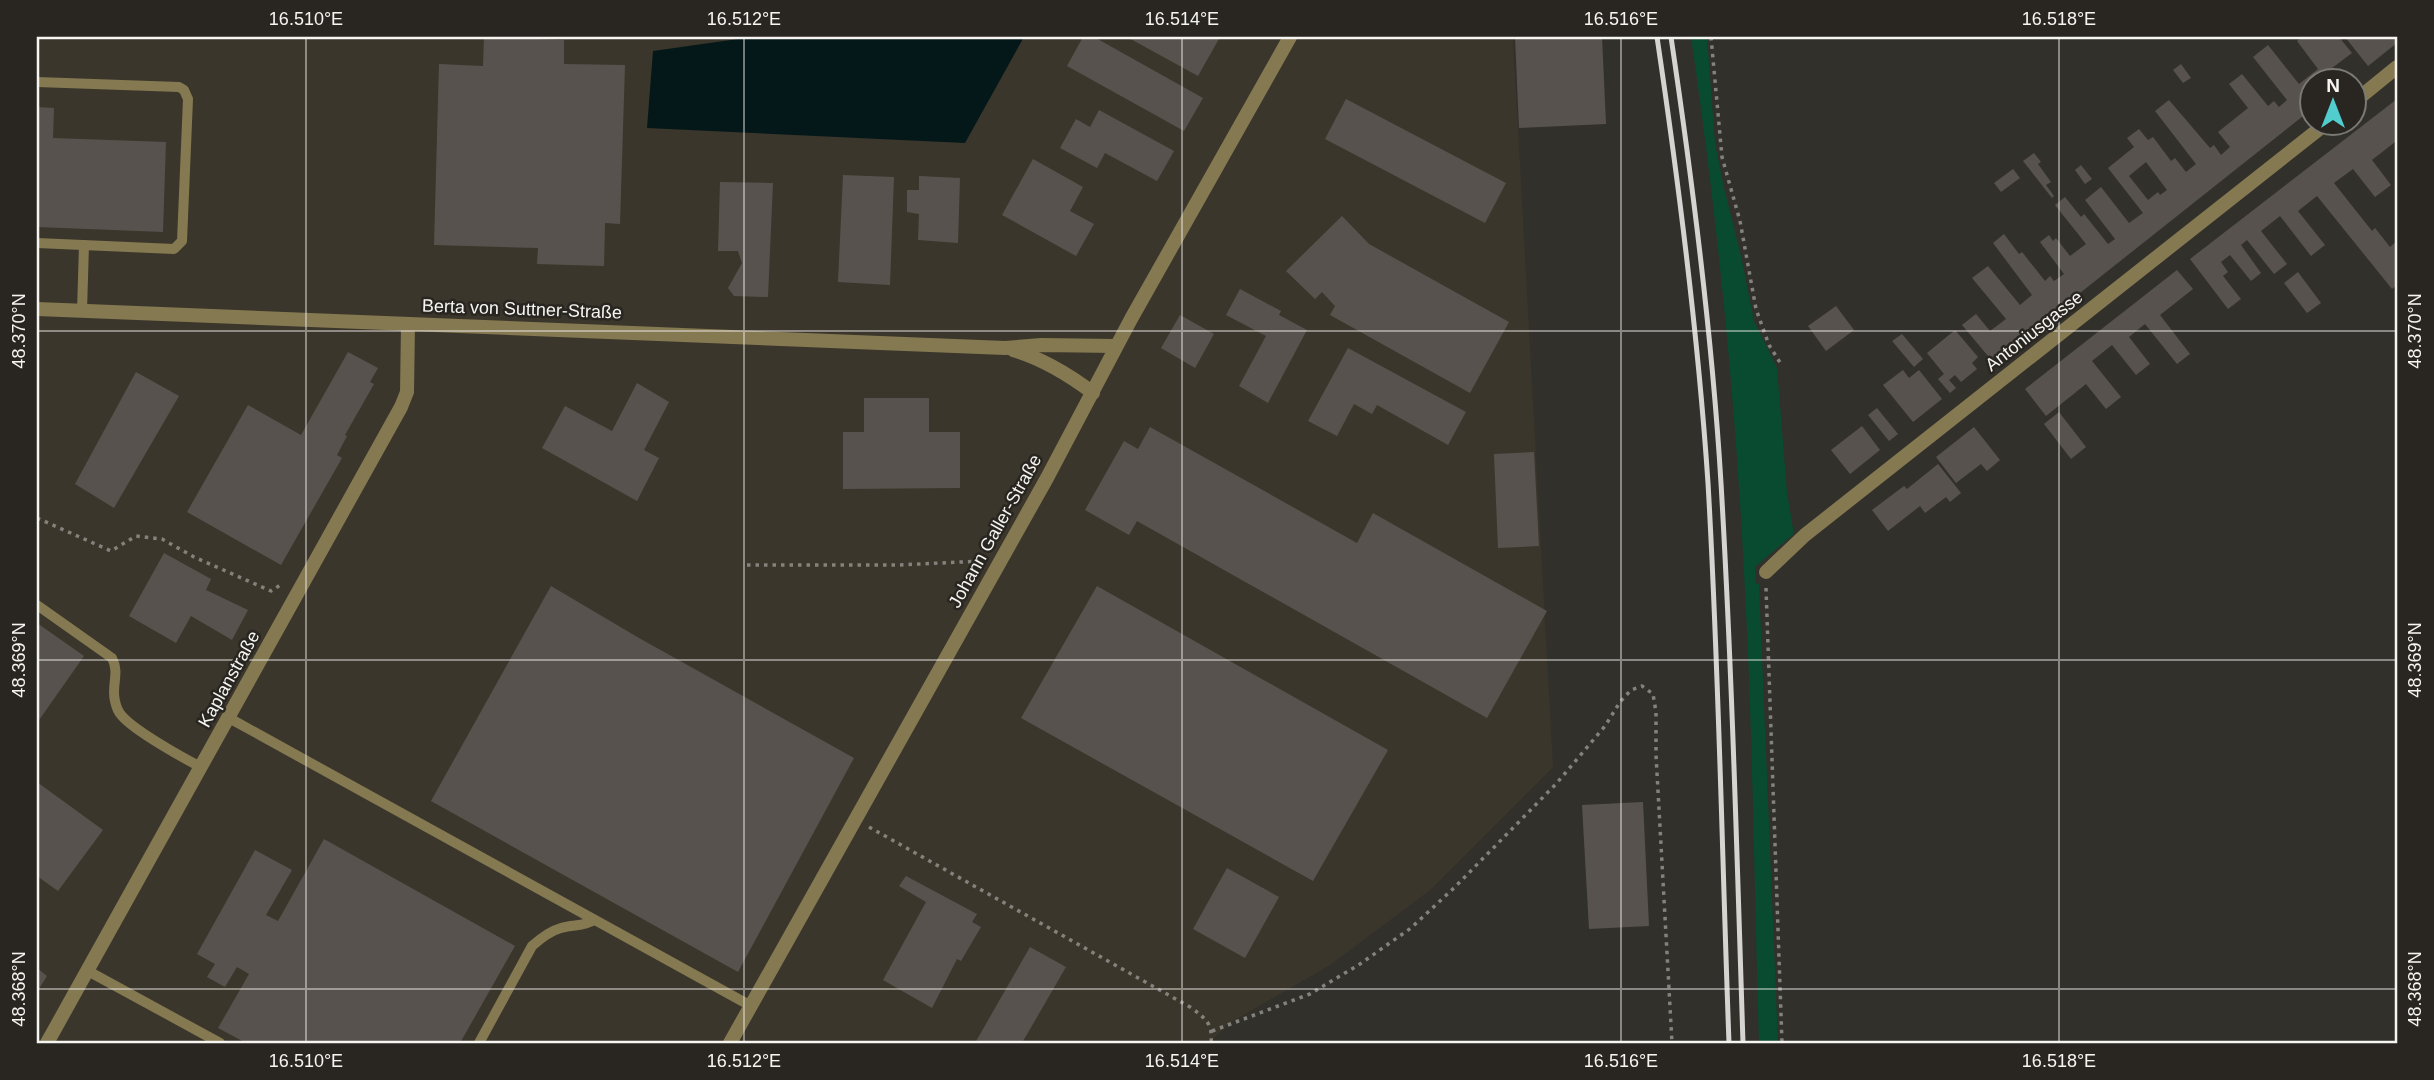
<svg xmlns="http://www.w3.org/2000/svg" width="2434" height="1080" font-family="Helvetica,sans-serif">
<rect width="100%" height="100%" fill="#32302b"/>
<path fill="#3b362b" d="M37,37H1513L1553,767L1429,891L1330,965L1228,1024L1209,1043H37Z"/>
<path fill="#084b31" d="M1691,37H1707L1715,143L1724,188L1741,256L1754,321L1777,368L1787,493L1794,534L1755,567L1756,583L1759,584L1778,1043H1759C1754,887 1753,730 1744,573C1735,393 1717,215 1691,37Z"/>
<path fill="#051819" d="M752,37H1024L965,143L647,128L653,51Z"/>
<g fill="#58524e" fill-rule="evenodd">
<path d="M484,37L564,40V64L625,65L620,224L605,223L604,266L537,264L538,248L434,245L439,64L483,66Z"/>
<path d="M1083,37H1094L1203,98L1184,131L1067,66Z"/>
<path d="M1127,37H1220L1198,76Z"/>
<path d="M1515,37H1602L1606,124L1519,128Z"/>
<path d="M2302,37H2339L2352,53L2328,71L2335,80H2312V109L1993,362L1962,325L1976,314L1990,331L2006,319L1972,278L1988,266L2020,305L2032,295L1993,243L2004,234L2019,254L2022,252L2045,281L2050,276L2054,281L2064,274L2040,242L2049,235L2053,241L2056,238L2070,256L2086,244L2055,205L2065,197L2081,217L2084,214L2108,244L2115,239L2085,200L2101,187L2129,223L2143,213L2108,168L2134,147L2127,138L2139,129L2148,140L2153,137L2171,161L2175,158L2186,172L2196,164L2155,111L2169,100L2210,148L2214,145L2221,155L2230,147L2218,132L2248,108L2229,84L2242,74L2268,106L2274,101L2279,107L2287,100L2253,57L2268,45L2299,84L2318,69L2297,41ZM2146,162L2167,190L2160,195L2158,192L2148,200L2129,176Z"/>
<path d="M2345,37H2397V43L2368,66Z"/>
<path d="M2181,64L2191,78L2183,83L2173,70Z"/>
<path d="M1346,99L1506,183L1485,223L1325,139Z"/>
<path d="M2397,99V144L2395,142L2372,160L2391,185L2375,197L2353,169L2334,183L2372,231L2375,228L2390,247L2397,241V285L2392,289L2317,196L2298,211L2325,245L2311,256L2280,216L2261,231L2287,264L2274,274L2247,240L2241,245L2261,273L2251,281L2230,255L2221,262L2228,272L2223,276L2241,299L2228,309L2190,259Z"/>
<path d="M37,107L54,108L53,138L166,142L163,232L37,227Z"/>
<path d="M1099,110L1174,151L1157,181L1105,153L1097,168L1060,148L1076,119L1090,127Z"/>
<path d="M2034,153L2041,162L2038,164L2051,182L2046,185L2054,196L2052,198L2023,161Z"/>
<path d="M1033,159L1083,187L1070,211L1094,224L1076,256L1002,215Z"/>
<path d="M2081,165L2092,179L2085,184L2075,170Z"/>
<path d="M2013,169L2020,178L2001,192L1994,183Z"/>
<path d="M843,175L894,177L890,285L838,282Z"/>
<path d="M919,176L960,178L958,243L918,240L919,214L907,212V190H919Z"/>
<path d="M720,182L773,183L768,297L734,296L728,288L742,263L738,251H718Z"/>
<path d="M1342,216L1369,244L1509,322L1470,393L1330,315L1335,306L1322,292L1315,299L1286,271Z"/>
<path d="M2177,270L2193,289L2160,315L2190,354L2177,364L2145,324L2129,337L2150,364L2136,375L2112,345L2092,361L2121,397L2106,409L2086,384L2046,416L2025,389Z"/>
<path d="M2298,272L2321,303L2307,313L2284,283Z"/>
<path d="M1240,289L1281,311L1279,315L1307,330L1268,403L1239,386L1266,336L1226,315Z"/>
<path d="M1836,306L1854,330L1826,351L1808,326Z"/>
<path d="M1180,315L1214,334L1195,368L1161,348Z"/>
<path d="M1955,330L1978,357L1972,363L1977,369L1961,382L1955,375L1949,380L1956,388L1950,393L1938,379L1944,374L1927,353Z"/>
<path d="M1902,334L1923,359L1914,367L1892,341Z"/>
<path d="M1348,348L1466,412L1448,445L1377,405L1372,414L1354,404L1337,436L1308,421Z"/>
<path d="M348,352L378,368L370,382L374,384L345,435L347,436L337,455L342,458L281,565L187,512L248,405L301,435Z"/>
<path d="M1903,370L1909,378L1919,370L1942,399L1913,422L1883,385Z"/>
<path d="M136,372L179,396L114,508L75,484Z"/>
<path d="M637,383L669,402L644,450L659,458L637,501L542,448L565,406L612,431Z"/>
<path d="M864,398H929V432H960V488L843,489V432H864Z"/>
<path d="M1877,408L1898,434L1889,441L1868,415Z"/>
<path d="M2059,412L2086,447L2071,459L2044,424Z"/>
<path d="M1862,426L1880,450L1850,474L1831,450Z"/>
<path d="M1150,427L1357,543L1373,513L1547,611L1487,718L1137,521L1129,535L1085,510L1124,441L1138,449Z"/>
<path d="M1974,427L2000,460L1987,471L1981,464L1956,483L1936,457Z"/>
<path d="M1534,452L1539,546L1498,548L1494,454Z"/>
<path d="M1938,464L1961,493L1950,502L1946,497L1925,513L1920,506L1888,531L1872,510L1904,486L1907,489Z"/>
<path d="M164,553L211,579L206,590L248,610L232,640L191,616L176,643L129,616Z"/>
<path d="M551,586L639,638L854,758L738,972L431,801Z"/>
<path d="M1097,586L1388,750L1313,881L1021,718Z"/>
<path d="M37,623L84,656L37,723Z"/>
<path d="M37,782L103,830L58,891L37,876Z"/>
<path d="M1643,802L1649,926L1589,929L1582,805Z"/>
<path d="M324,839L515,946L460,1043H246L218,1028L249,974L237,967L225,987L207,977L215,964L197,954L255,850L292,870L266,915L278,921Z"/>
<path d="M1227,868L1279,897L1245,958L1193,929Z"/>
<path d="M906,876L977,914L972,922L981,927L961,961L957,959L932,1008L883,980L926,902L899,886Z"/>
<path d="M1030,947L1066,967L1022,1043H975Z"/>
<path d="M37,968L47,976L37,992Z"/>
</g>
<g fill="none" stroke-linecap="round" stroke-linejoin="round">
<g stroke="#83827d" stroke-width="3.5" stroke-dasharray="3.5 5" stroke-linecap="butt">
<path d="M1711,37L1722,157L1740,221L1756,309L1769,345L1781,364"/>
<path d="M37,518L111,551L136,536L162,539L194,557L271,591L282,584"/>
<path d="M747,565H899L981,561"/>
<path d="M1766,588L1782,1043"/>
<path d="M869,827L1190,1007C1205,1018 1213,1023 1211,1043"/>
<path d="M1212,1031L1310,994L1360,964L1411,928L1455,887L1556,784L1605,726L1620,702L1631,690L1642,686L1653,694L1656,712V755L1672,1043"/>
</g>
<g stroke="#857952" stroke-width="10">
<path d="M37,82L179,87L184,90L188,99L182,241L174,249L37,243"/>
<path d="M82,311L84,245"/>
<path d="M37,605L112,658C120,673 111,686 115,701C116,706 119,713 122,716C135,731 183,758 201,767"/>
<path d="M229,718L751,1006"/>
<path d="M88,971L220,1043"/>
<path d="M479,1043L532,946C541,938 550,931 561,928C573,924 584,927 594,920"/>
</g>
<g stroke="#857952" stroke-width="14">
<path d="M2354,102L2397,67"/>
<path d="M37,309L880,343L1005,348L1041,345L1116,346"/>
<path d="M1013,350C1043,359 1068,374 1093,393"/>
<path d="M1766,572L1805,535L2328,122"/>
<path d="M47,1043L401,407L407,392L408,324"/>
<path d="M730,1043L1047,478L1131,319L1290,37"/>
</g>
<g stroke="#d5d4d0" stroke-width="5">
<path d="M1657,37C1679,185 1698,334 1708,483C1719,670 1722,857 1729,1043"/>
<path d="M1671,37C1693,185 1712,334 1721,483C1732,670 1737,857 1743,1043"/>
</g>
</g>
<path fill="none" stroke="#f6f5f1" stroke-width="2" stroke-opacity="0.45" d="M306,37V1043M744,37V1043M1182,37V1043M1621,37V1043M2059,37V1043M37,331H2397M37,660H2397M37,989H2397"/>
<g text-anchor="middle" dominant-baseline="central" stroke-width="5" stroke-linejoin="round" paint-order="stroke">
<g font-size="18" fill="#f6f5f1" stroke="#292621">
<text transform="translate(522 309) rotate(2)">Berta von Suttner-Straße</text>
<text transform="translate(2034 331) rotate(-38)">Antoniusgasse</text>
<text transform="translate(995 531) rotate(-61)">Johann Galler-Straße</text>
<text transform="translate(229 679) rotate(-61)">Kaplanstraße</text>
</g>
</g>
<rect width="2434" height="1080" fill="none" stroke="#292621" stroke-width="77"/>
<g transform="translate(2333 102)"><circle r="33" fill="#292621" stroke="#7b7974" stroke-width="2"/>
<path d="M0-5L12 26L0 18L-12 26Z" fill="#52cdce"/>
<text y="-10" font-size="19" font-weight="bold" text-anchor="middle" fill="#f6f5f1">N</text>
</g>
<rect x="38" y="38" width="2358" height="1004" fill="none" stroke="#f6f5f1" stroke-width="2.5"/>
<g font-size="18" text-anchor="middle" fill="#f6f5f1">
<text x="306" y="25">16.510°E</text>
<text x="744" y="25">16.512°E</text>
<text x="1182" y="25">16.514°E</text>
<text x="1621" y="25">16.516°E</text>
<text x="2059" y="25">16.518°E</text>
<text transform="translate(19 331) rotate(-90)" y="6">48.370°N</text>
<text transform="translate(2415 331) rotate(-90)" y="6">48.370°N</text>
<text transform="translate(19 660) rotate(-90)" y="6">48.369°N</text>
<text transform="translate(2415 660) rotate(-90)" y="6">48.369°N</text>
<text transform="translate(19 989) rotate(-90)" y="6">48.368°N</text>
<text transform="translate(2415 989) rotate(-90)" y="6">48.368°N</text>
<text x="306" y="1067">16.510°E</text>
<text x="744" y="1067">16.512°E</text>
<text x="1182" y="1067">16.514°E</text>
<text x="1621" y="1067">16.516°E</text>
<text x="2059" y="1067">16.518°E</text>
</g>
</svg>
